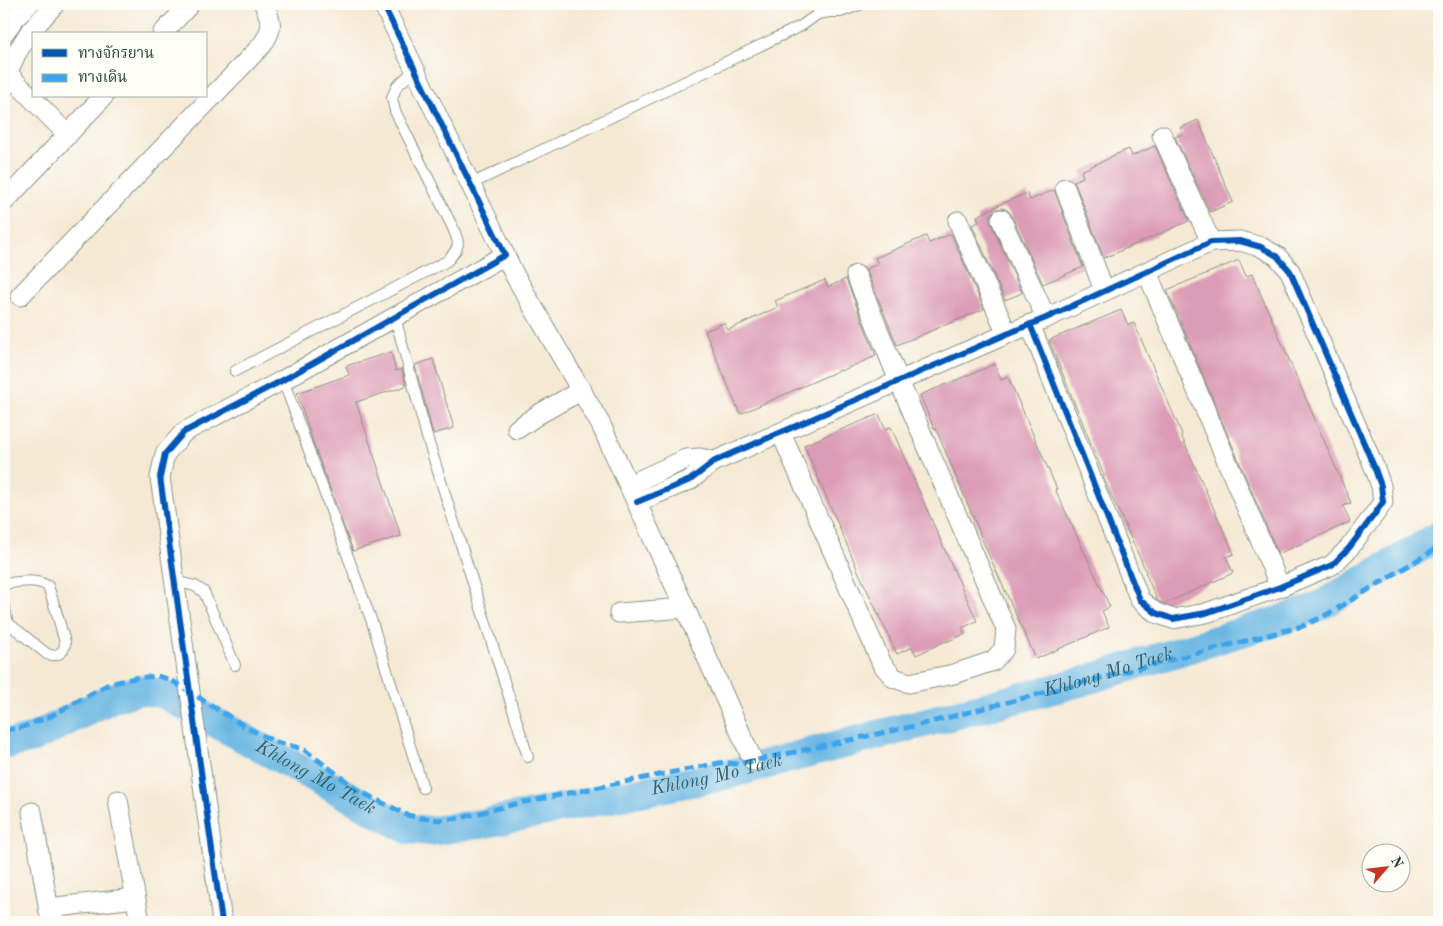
<svg xmlns="http://www.w3.org/2000/svg" width="1443" height="926" font-family="'Old Standard TT','Noto Serif Thai',serif">
<rect width="100%" height="100%" fill="#fdfcf7"/>
<filter id="ink" filterUnits="userSpaceOnUse"><feTurbulence type="fractalNoise" baseFrequency=".02" numOctaves="2"/><feDisplacementMap in="SourceGraphic" scale="10" xChannelSelector="R" yChannelSelector="G"/><feConvolveMatrix kernelMatrix="1 2 1 2 8 2 1 2 1" color-interpolation-filters="sRGB"/></filter>
<filter id="wash" filterUnits="userSpaceOnUse"><feTurbulence type="fractalNoise" baseFrequency=".0096" numOctaves="4" result="noise"/><feDisplacementMap in="SourceGraphic" scale="20" xChannelSelector="R" yChannelSelector="G"/><feGaussianBlur stdDeviation="1.12" result="paint"/><feColorMatrix in="noise" values="0 0 0 0 0 0 0 0 0 0 0 0 0 0 0 0 0 1.4 0 .05"/><feComposite in="paint" operator="in"/></filter>
<g filter="url(#wash)">
<rect width="100%" height="100%" fill="#f5e9d4"/>
<g fill="none" stroke-linecap="round" stroke-linejoin="round">
<path stroke="#69b6e2" stroke-width="30" id="s1" d="M4,745L33,738L112,698L140,690L164,694L408,829L431,831L485,823L721,776L1080,682L1281,620L1320,606L1439,536"/>
</g>
<g id="blocks">
<g fill="#dc9bb6">
<path d="M1198,120L1233,202L1210,212L1175,137L1183,134L1180,128Z"/>
<path d="M1155,146L1189,221L1104,258L1074,181L1083,177L1081,171L1110,158V157L1129,149L1132,156Z"/>
<path d="M1054,190L1083,267L1043,284L1011,214L1007,210L1003,208L997,209L992,213L990,217L991,223L1022,293L1005,300L972,225L979,222L977,216L1008,201L1027,193L1030,200Z"/>
<path d="M951,234L984,309L897,345L866,269L878,264L875,258L926,236L929,243Z"/>
<path d="M1239,260L1246,276L1252,274L1351,503L1343,506L1350,522L1278,554L1167,290Z"/>
<path d="M846,279L876,356L841,371L840,370L740,414L705,331L724,323L728,330L778,307L775,301L793,293L825,280L828,287Z"/>
<path d="M1121,310L1128,325L1134,323L1182,434L1181,435L1234,554L1226,557L1233,573L1164,604L1157,600L1145,572L1146,571L1103,477L1104,476L1049,340Z"/>
<path d="M391,352L396,371L402,369L406,386L356,402L401,536L353,551L315,448L297,393L349,375L346,366Z"/>
<path d="M433,359L454,428L433,434L415,365Z"/>
<path d="M995,364L1001,380L1008,377L1057,489H1055L1110,607L1102,611L1109,627L1036,659L979,533H980L936,429H934L920,395Z"/>
<path d="M879,414L885,429L891,427L943,546L977,621L962,628L965,634L946,642V641L916,655L912,647L897,654L859,573L804,445Z"/>
</g>
</g>
</g>
<g filter="url(#ink)">
<use href="#blocks" fill-opacity="0" stroke="#8a9384" stroke-width="1"/>
<g fill="none" stroke-linecap="round" stroke-linejoin="round">
<g stroke="#8a9384" stroke-width="12">
<g id="service">
<path d="M829,12H840L862,4"/>
<path d="M471,184L801,26L818,14L829,12L826,4"/>
<path d="M395,317L427,437L528,757"/>
<path d="M235,371L447,261C461,246 460,244 452,226L395,111L392,98L397,86L415,70"/>
<path d="M283,380L372,622L423,788"/>
<path d="M174,581L195,586L204,592L235,665"/>
<path d="M4,584C19,582 34,578 48,586C53,601 58,616 62,632C63,636 65,641 65,644C64,654 55,657 47,654L8,623L4,606"/>
</g>
</g>
<g stroke="#8a9384" stroke-width="21">
<g id="minor">
<path d="M4,33L15,18L29,4"/>
<path d="M162,34L190,4"/>
<path d="M8,74L68,135"/>
<path d="M4,81L16,54L29,33L55,4"/>
<path d="M1162,135L1211,242"/>
<path d="M1065,188L1104,290"/>
<path d="M4,202L104,96"/>
<path d="M1001,219L1046,318"/>
<path d="M958,221L1007,334"/>
<path d="M505,255L514,274L601,425L685,608L753,761"/>
<path d="M1147,272L1280,587"/>
<path d="M20,296L262,45C274,28 272,22 264,4"/>
<path d="M517,429L539,414L582,390"/>
<path d="M781,433L882,664L894,678L909,683L954,674L993,661L1004,649L1006,629L899,381L856,275"/>
<path d="M629,485L686,459L700,458L715,461"/>
<path d="M637,502L690,480L715,461L1007,334L1046,318L1211,242L1240,241L1261,247L1277,256L1290,271L1375,469L1381,486L1383,502L1374,515L1349,548L1332,565L1280,587L1206,613L1173,619L1156,613L1140,600L1030,324"/>
<path d="M619,613L685,608"/>
<path d="M118,800L140,922"/>
<path d="M32,812L51,922"/>
<path d="M48,908L135,898"/>
<path d="M222,922L160,477L165,454L184,432L283,380L505,255L383,4"/>
</g>
</g>
<use href="#service" stroke="#fff" stroke-width="10"/>
<use href="#minor" stroke="#fff" stroke-width="19"/>
<g stroke="#3da4eb" stroke-width="5" stroke-dasharray="10 5" stroke-linecap="butt">
<path d="M4,730L20,728L51,716L109,684L135,678L157,676L171,680L247,728L276,742L303,749L333,771L357,790L407,815L421,818L440,820L460,818L515,804L724,762L735,764L753,761L919,725L1303,626L1328,614L1439,547"/>
<path d="M1019,920L1020,922"/>
</g>
<g stroke="#fdfcf7" stroke-width="9">
<g id="cycleway">
<path d="M637,502L690,480L715,461L1007,334L1046,318L1211,242L1240,241L1261,247L1277,256L1290,271L1375,469L1381,486L1383,502L1374,515L1349,548L1332,565L1280,587L1206,613L1173,619L1156,613L1140,600L1030,324"/>
<path d="M222,922L160,477L165,454L184,432L283,380L505,255L383,4"/>
</g>
</g>
<use href="#cycleway" stroke="#0057b8" stroke-width="6"/>
</g>
</g>
<g text-anchor="middle" dominant-baseline="central" stroke-width="4.5" stroke-linejoin="round" paint-order="stroke">
<g font-size="19" font-style="italic" fill="#356168" stroke="#fdfcf7">
<text stroke="none"><textPath href="#s1" startOffset="1170">Khlong Mo Taek</textPath></text>
<text stroke="none"><textPath href="#s1" startOffset="765">Khlong Mo Taek</textPath></text>
<text stroke="none"><textPath href="#s1" startOffset="345">Khlong Mo Taek</textPath></text>
</g>
</g>
<rect width="1443" height="926" fill="none" stroke="#fdfcf7" stroke-width="20"/>
<rect x="32" y="32" width="175" height="65" fill="#fdfcf7" stroke="#a4b0a9"/>
<rect x="42" y="49" width="25" height="8" fill="#0057b8" stroke="#a4b0a9"/>
<text x="78" y="58" font-size="15" fill="#1f3d34">ทางจักรยาน</text>
<rect x="42" y="74" width="25" height="8" fill="#3da4eb" stroke="#a4b0a9"/>
<text x="78" y="82" font-size="15" fill="#1f3d34">ทางเดิน</text>
<g transform="translate(1386 868) rotate(62)"><circle r="24" fill="#fdfcf7" stroke="#a4b0a9"/>
<path d="M0-4L9 19L0 12L-9 19Z" fill="#c8321e"/>
<text y="-8" font-size="14" font-weight="bold" text-anchor="middle" fill="#1f3d34">N</text>
</g>
</svg>
